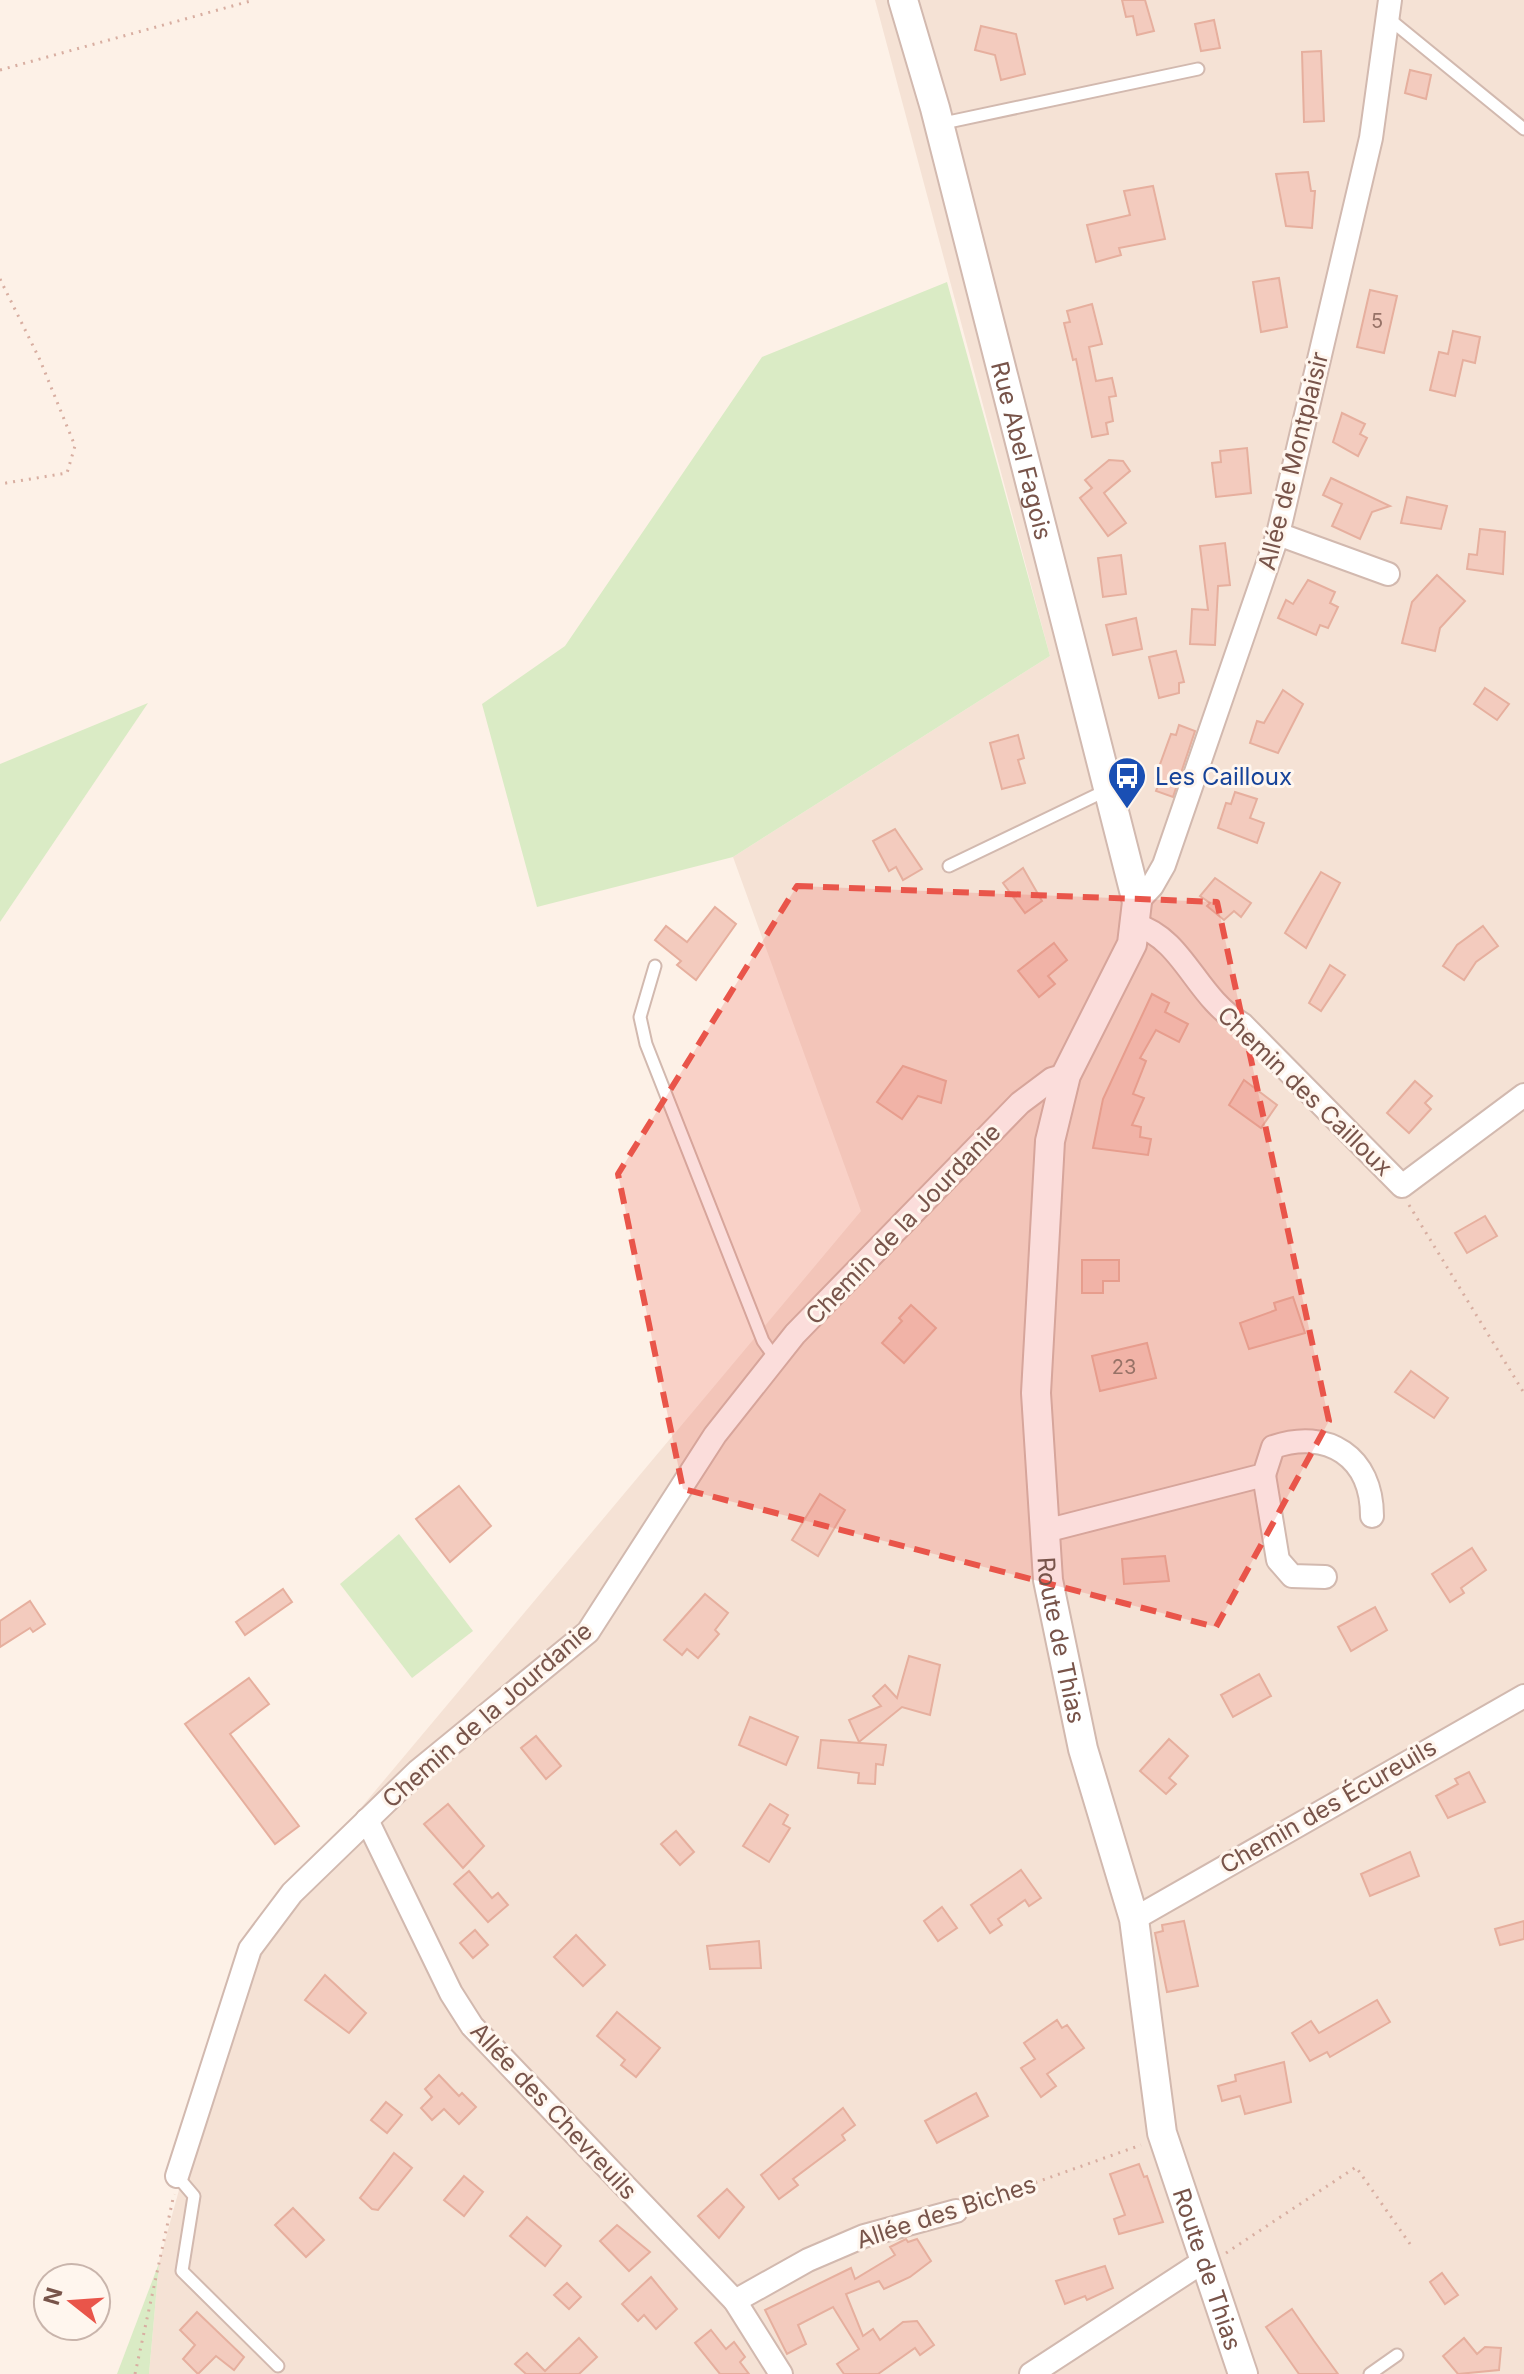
<svg xmlns="http://www.w3.org/2000/svg" width="1524" height="2374" font-family="Inter,sans-serif">
<rect width="100%" height="100%" fill="#fdf1e7"/>
<path fill="#f5e2d5" d="M875,0H1524V2374H149L159,2263L246,1945L861,1211L733,857L1050,656Z"/>
<g fill="#daebc5">
<path d="M947,282L1050,656L733,857L537,907L482,704L565,646L762,357Z"/>
<path d="M148,703L0,922V764Z"/>
<path d="M399,1534L473,1631L412,1678L340,1584Z"/>
<path d="M159,2263L149,2374H117Z"/>
</g>
<g fill="#f3cbbe" stroke="#e6af9e" stroke-width="2">
<path d="M1122,0H1145L1154,31L1137,35L1133,16L1126,17Z"/>
<path d="M1214,20L1220,48L1201,51L1195,24Z"/>
<path d="M981,26L1016,34L1025,74L1001,80L995,55L975,50Z"/>
<path d="M1321,51L1324,121L1304,122L1302,52Z"/>
<path d="M1410,70L1431,75L1426,99L1405,93Z"/>
<path d="M1308,172L1311,191H1315L1312,228L1286,226L1276,174Z"/>
<path d="M1153,186L1165,239L1119,248L1121,255L1096,262L1087,225L1130,215L1124,191Z"/>
<path d="M1279,278L1287,327L1261,332L1253,282Z"/>
<path d="M1370,290L1397,296L1384,353L1357,347Z"/>
<path d="M1092,304L1102,344L1089,347L1096,381L1112,378L1116,396L1109,397L1113,421L1106,423L1108,434L1092,437L1076,359L1073,360L1064,323L1070,322L1067,311Z"/>
<path d="M1453,331L1480,337L1475,363L1463,360L1455,396L1430,390L1439,352L1448,354Z"/>
<path d="M1342,413L1365,424L1360,434L1367,438L1358,456L1333,442Z"/>
<path d="M1247,448L1251,493L1216,497L1212,463L1221,462L1220,451Z"/>
<path d="M1109,460L1123,461L1130,471L1104,493L1126,523L1108,536L1080,498L1092,488L1085,480Z"/>
<path d="M1331,478L1390,506L1372,512L1360,539L1332,526L1342,504L1323,495Z"/>
<path d="M1407,497L1447,506L1441,529L1401,523Z"/>
<path d="M1480,529L1505,532L1503,574L1467,569L1469,554L1477,555Z"/>
<path d="M1225,543L1230,585L1218,586L1215,645L1190,644L1192,609L1208,610L1200,546Z"/>
<path d="M1121,555L1126,594L1103,597L1098,558Z"/>
<path d="M1437,575L1465,601L1440,628L1435,651L1402,643L1412,602Z"/>
<path d="M1308,580L1335,592L1330,603L1338,607L1328,628L1320,625L1316,635L1278,618L1286,600L1293,604Z"/>
<path d="M1136,618L1142,649L1113,655L1106,625Z"/>
<path d="M1176,651L1184,682L1179,683V693L1159,698L1149,657Z"/>
<path d="M1485,688L1509,704L1497,720L1474,704Z"/>
<path d="M1283,690L1303,704L1278,753L1250,743L1257,721L1264,723Z"/>
<path d="M1179,725L1195,731L1173,797L1156,791L1160,780L1155,778L1171,734L1176,735Z"/>
<path d="M1018,735L1024,758L1018,760L1025,783L1002,789L990,743Z"/>
<path d="M1235,792L1257,799L1250,818L1264,823L1257,843L1218,828L1226,803L1231,804Z"/>
<path d="M895,829L922,869L903,880L896,867L889,871L873,841Z"/>
<path d="M1023,868L1042,901L1025,913L1003,883Z"/>
<path d="M1321,872L1340,883L1306,948L1285,933Z"/>
<path d="M1215,878L1251,903L1241,917L1234,911L1224,920L1207,906L1210,903L1200,896Z"/>
<path d="M715,907L736,924L696,980L677,965L681,961L655,940L666,926L687,942Z"/>
<path d="M1483,926L1498,946L1476,962L1464,980L1443,966L1457,945Z"/>
<path d="M1054,943L1067,960L1048,976L1055,984L1039,997L1018,971Z"/>
<path d="M1330,965L1345,975L1321,1011L1309,1003Z"/>
<path d="M1152,994L1169,1003L1165,1012L1188,1024L1179,1042L1156,1030L1140,1058L1146,1061L1133,1094L1144,1098L1132,1125L1141,1127L1140,1137L1151,1139L1148,1155L1093,1148L1103,1099Z"/>
<path d="M903,1066L946,1081L941,1103L918,1096L902,1119L877,1102Z"/>
<path d="M1244,1080L1277,1105L1261,1128L1229,1105Z"/>
<path d="M1415,1081L1432,1096L1425,1103L1431,1109L1409,1133L1387,1113Z"/>
<path d="M1485,1216L1497,1236L1467,1253L1455,1233Z"/>
<path d="M1082,1260H1119V1281H1103V1293H1082Z"/>
<path d="M1293,1297L1305,1333L1249,1349L1240,1323L1276,1310L1274,1303Z"/>
<path d="M911,1305L936,1328L904,1363L882,1343L902,1321L899,1318Z"/>
<path d="M1147,1343L1156,1378L1100,1391L1092,1356Z"/>
<path d="M1411,1371L1448,1398L1434,1418L1395,1392Z"/>
<path d="M459,1486L491,1526L450,1562L416,1519Z"/>
<path d="M820,1494L845,1510L818,1556L792,1540Z"/>
<path d="M1472,1548L1486,1570L1461,1588L1464,1593L1450,1602L1432,1574Z"/>
<path d="M1165,1556L1169,1581L1124,1584L1122,1559Z"/>
<path d="M283,1589L292,1602L245,1635L236,1622Z"/>
<path d="M705,1594L728,1613L715,1630L719,1634L698,1658L687,1649L682,1655L664,1640Z"/>
<path d="M30,1601L45,1624L33,1632L30,1628L0,1647V1621Z"/>
<path d="M1375,1607L1387,1630L1351,1651L1338,1627Z"/>
<path d="M909,1656L940,1665L930,1715L902,1707L859,1742L849,1720L881,1706L873,1696L885,1685L897,1698Z"/>
<path d="M1259,1674L1271,1696L1233,1717L1221,1695Z"/>
<path d="M249,1678L269,1704L230,1734L299,1826L275,1844L185,1724Z"/>
<path d="M750,1717L798,1737L786,1765L739,1745Z"/>
<path d="M536,1736L561,1766L546,1779L521,1748Z"/>
<path d="M1169,1739L1188,1756L1169,1778L1176,1784L1166,1794L1140,1771Z"/>
<path d="M821,1740L886,1745L883,1765L876,1764L875,1784L858,1783L859,1773L818,1768Z"/>
<path d="M1469,1772L1485,1802L1448,1818L1436,1796L1458,1784L1455,1779Z"/>
<path d="M448,1804L484,1846L463,1868L424,1824Z"/>
<path d="M770,1804L788,1815L783,1824L790,1828L769,1862L743,1846Z"/>
<path d="M676,1831L694,1852L680,1865L661,1844Z"/>
<path d="M1410,1852L1419,1876L1370,1896L1361,1874Z"/>
<path d="M1021,1870L1041,1898L1029,1906L1025,1900L998,1919L1002,1925L990,1933L971,1905Z"/>
<path d="M469,1871L492,1898L498,1893L508,1905L488,1922L454,1884Z"/>
<path d="M942,1907L957,1928L938,1941L924,1921Z"/>
<path d="M1184,1921L1198,1986L1167,1992L1155,1933L1163,1931L1162,1925Z"/>
<path d="M1524,1921V1939L1500,1945L1495,1929Z"/>
<path d="M475,1930L488,1945L473,1958L460,1943Z"/>
<path d="M576,1935L605,1965L583,1986L554,1957Z"/>
<path d="M759,1941L761,1968L710,1969L707,1946Z"/>
<path d="M325,1975L366,2013L349,2033L305,2000Z"/>
<path d="M1377,2000L1390,2022L1330,2057L1327,2052L1310,2061L1292,2033L1311,2021L1319,2033Z"/>
<path d="M617,2012L660,2048L636,2077L621,2065L625,2060L597,2036Z"/>
<path d="M1057,2020L1062,2028L1067,2025L1084,2048L1047,2074L1056,2086L1041,2097L1021,2068L1035,2059L1024,2043Z"/>
<path d="M1284,2062L1291,2102L1245,2114L1240,2096L1222,2101L1218,2086L1236,2081L1235,2075Z"/>
<path d="M439,2075L459,2096L462,2093L476,2107L459,2124L444,2109L432,2120L421,2108L432,2097L425,2089Z"/>
<path d="M976,2093L988,2116L937,2143L925,2121Z"/>
<path d="M386,2102L402,2115L387,2133L371,2120Z"/>
<path d="M843,2108L855,2125L842,2135L845,2140L793,2179L798,2185L779,2199L761,2175Z"/>
<path d="M394,2153L412,2168L378,2210L372,2209L360,2198Z"/>
<path d="M1139,2164L1144,2177L1147,2176L1163,2222L1119,2234L1114,2219L1125,2215L1110,2174Z"/>
<path d="M464,2176L483,2192L464,2216L444,2200Z"/>
<path d="M727,2189L744,2207L719,2238L698,2216Z"/>
<path d="M293,2208L324,2240L306,2257L275,2225Z"/>
<path d="M527,2217L561,2246L545,2266L510,2236Z"/>
<path d="M617,2225L650,2252L629,2271L600,2241Z"/>
<path d="M906,2239L908,2242L917,2239L931,2261L910,2277L884,2289L879,2281L846,2294L863,2336L873,2329L880,2340L903,2322L917,2321L934,2345L920,2355L915,2348L878,2374H844L837,2364L859,2349L833,2307L798,2325L806,2344L787,2354L765,2310L851,2268L855,2279L895,2255L890,2247Z"/>
<path d="M1105,2266L1113,2288L1087,2300L1085,2296L1065,2304L1056,2281Z"/>
<path d="M1442,2273L1458,2295L1445,2304L1430,2282Z"/>
<path d="M651,2277L677,2309L656,2329L644,2315L638,2321L622,2304Z"/>
<path d="M567,2283L581,2297L569,2309L554,2295Z"/>
<path d="M1292,2309L1314,2341L1338,2374H1299L1266,2327Z"/>
<path d="M197,2312L244,2357L234,2370L216,2356L198,2374L183,2359L195,2345L180,2330Z"/>
<path d="M711,2330L726,2349L734,2342L745,2357L740,2362L749,2374H720L695,2343Z"/>
<path d="M579,2338L597,2357L579,2374H526L515,2364L527,2353L545,2371Z"/>
<path d="M1464,2338L1477,2354L1485,2347L1501,2348L1499,2370L1458,2374L1443,2356Z"/>
</g>
<g fill="none" stroke-linecap="round" stroke-linejoin="round">
<g stroke="#d2b9af" stroke-width="15">
<g id="service">
<path d="M1388,18L1524,129"/>
<path d="M939,124L1198,69"/>
<path d="M949,866L1107,790"/>
<path d="M655,966L640,1017L646,1044L763,1341L775,1358"/>
<path d="M177,2176L194,2196L182,2271L278,2366"/>
<path d="M1370,2374L1397,2355"/>
</g>
</g>
<g stroke="#d2b9af" stroke-width="26">
<g id="minor">
<path d="M1278,534L1388,574"/>
<path d="M1137,902L1152,886L1164,865L1278,534L1371,138L1390,0"/>
<path d="M1136,925C1184,939 1196,998 1242,1024L1402,1186L1524,1095"/>
<path d="M1264,1475L1278,1560L1292,1576L1325,1577"/>
<path d="M1045,1531L1264,1475L1273,1447C1328,1428 1372,1457 1372,1516"/>
<path d="M367,1820L451,1993L472,2026L735,2301L781,2374"/>
<path d="M1134,1919L1524,1696"/>
<path d="M177,2176L250,1949L292,1893L418,1771L588,1632L715,1435L795,1334L1020,1103L1052,1079L1066,1075"/>
<path d="M735,2301L808,2260L864,2236L956,2211"/>
<path d="M1031,2374L1204,2261"/>
</g>
</g>
<g stroke="#d2b9af" stroke-width="32">
<g id="tertiary">
<path id="s1" d="M903,0L935,108L1137,902L1132,944L1066,1075L1050,1141L1036,1393L1048,1580L1083,1749L1134,1919L1162,2133L1243,2374"/>
</g>
</g>
<g stroke="#d8aea1" stroke-width="3" stroke-dasharray="2 6" stroke-linecap="butt">
<path d="M0,70L254,0"/>
<path d="M0,279L40,360L75,446L67,473L0,484"/>
<path d="M1409,1205L1524,1393"/>
<path d="M975,2204L1141,2145"/>
<path d="M1226,2253L1356,2167L1410,2244"/>
<path d="M135,2374L174,2194"/>
</g>
<use href="#service" stroke="#fff" stroke-width="11"/>
<use href="#minor" stroke="#fff" stroke-width="22"/>
<use href="#tertiary" stroke="#fff" stroke-width="28"/>
</g>
<path fill="#e9554a" fill-opacity="0.2" stroke="#e9554a" stroke-width="6" stroke-dasharray="16 10" stroke-linejoin="round" d="M797,886L1217,902L1329,1421L1216,1627L683,1489L618,1174Z"/>
<defs>
<g id="bus-pin" transform="scale(2)"><path d="M0 17L-7.5 6A9.5 9.5 0 1 1 7.5 6Z" fill="#1a4fb4" stroke="#fff6ee"/><path d="M-5-6H5V4H4V6H2V4H-2V6H-4V4H-5ZM-3.5-4V0h7V-4ZM-3.5 1.2v1.5H-2V1.2ZM2 1.2v1.5H3.5V1.2Z" fill="#fff"/></g>
</defs>
<g fill-rule="evenodd">
<use href="#bus-pin" x="1127" y="776"/>
</g>
<g text-anchor="middle" dominant-baseline="central" stroke-width="6" stroke-linejoin="round" paint-order="stroke">
<g font-size="20" fill="#977267">
<text x="1377" y="321">5</text>
<text x="1124" y="1367">23</text>
</g>
<g font-size="24" fill="#78544a" stroke="#fff6ee">
<text stroke="none"><textPath href="#s1" startOffset="466">Rue Abel Fagois</textPath></text>
<text transform="translate(1293 461) rotate(-76)">Allée de Montplaisir</text>
<text transform="translate(1305 1091) rotate(44)">Chemin des Cailloux</text>
<text transform="translate(903 1224) rotate(-46)">Chemin de la Jourdanie</text>
<text stroke="none"><textPath href="#s1" startOffset="1690">Route de Thias</textPath></text>
<text transform="translate(487 1715) rotate(-41)">Chemin de la Jourdanie</text>
<text transform="translate(1328 1806) rotate(-30)">Chemin des Écureuils</text>
<text transform="translate(554 2111) rotate(47)">Allée des Chevreuils</text>
<text transform="translate(946 2212) rotate(-18)">Allée des Biches</text>
<text stroke="none"><textPath href="#s1" startOffset="2338">Route de Thias</textPath></text>
</g>
<g font-size="24" fill="#164399" stroke="#fff6ee" text-anchor="start">
<text x="1155" y="776">Les Cailloux</text>
</g>
</g>
<g transform="translate(72 2302) rotate(287)"><circle r="38" fill="#fff6ee" stroke="#c9b5ac" stroke-width="2"/>
<path d="M0-6L14 30L0 20L-14 30Z" fill="#e9554a"/>
<text y="-12" font-size="22" font-weight="bold" text-anchor="middle" fill="#78544a">N</text>
</g>
</svg>
